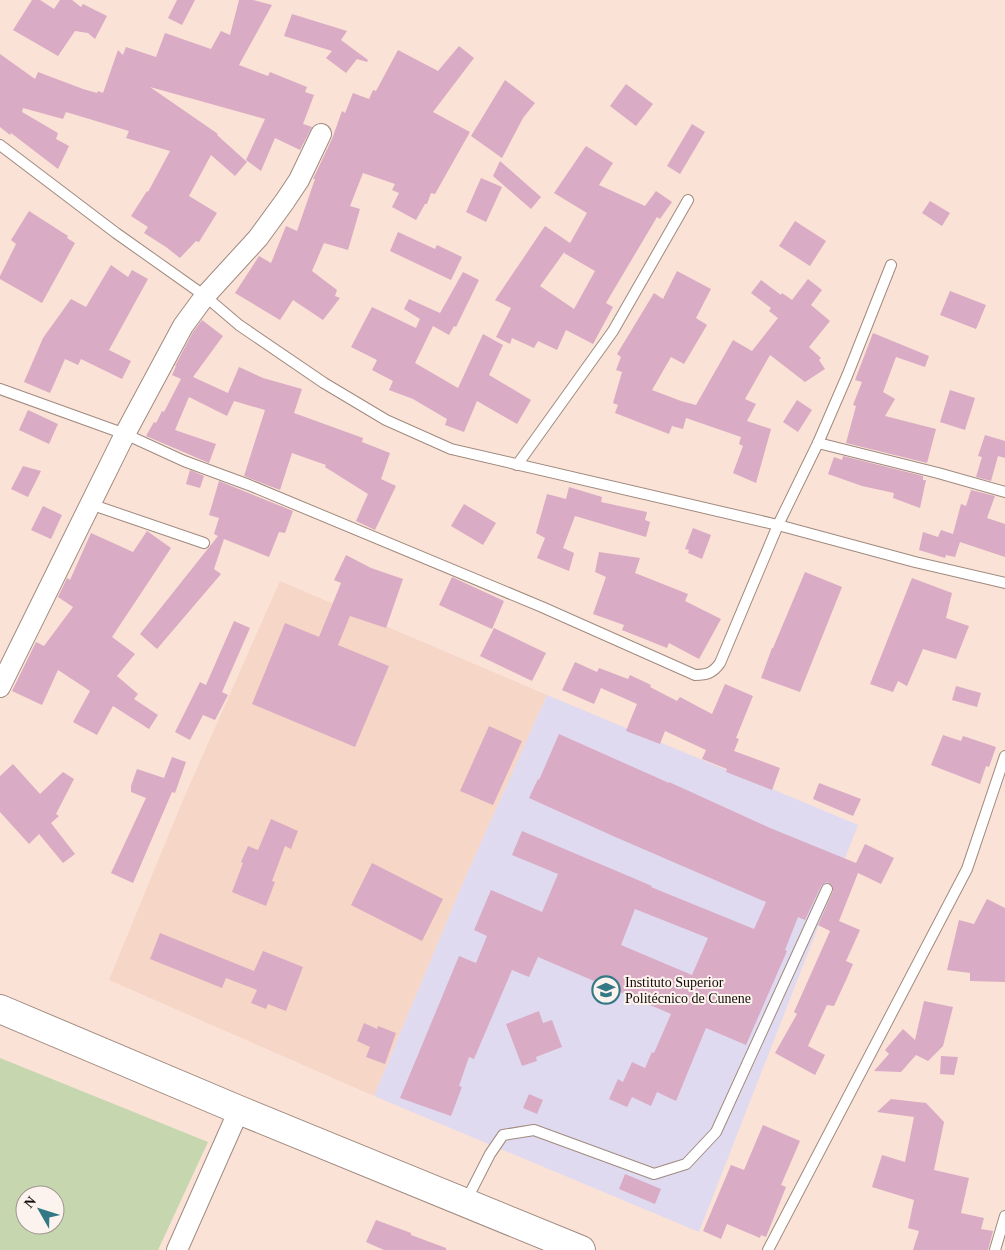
<svg xmlns="http://www.w3.org/2000/svg" width="1005" height="1250" font-family="'Times New Roman',serif">
<rect width="100%" height="100%" fill="#fae2d6"/>
<path fill="#f6d6c7" d="M280,581L547,695L462,885L374,1096L109,980L183,800Z"/>
<path fill="#e0daf0" d="M547,695L858,825L699,1232L374,1096L462,885Z"/>
<path fill="#c6d7af" fill-rule="evenodd" d="M0,1058L208,1142L158,1250H0ZM25,1195H55V1225H25Z"/>
<g fill="#daabc4" fill-rule="evenodd">
<path d="M32,0H40L54,9L60,0H72L81,7L83,4L107,16L95,39L88,33L75,31L58,56L13,30Z"/>
<path d="M177,0H195L182,25L168,18Z"/>
<path d="M239,0H253L272,5L239,65L268,76L270,72L307,87L305,92L314,95L303,124L312,127L300,150L275,138L261,171L246,160L265,119L150,87L218,134L217,135L247,162L235,176L211,155L189,196L217,213L199,242L196,241L180,258L166,247L144,233L148,227L131,216L147,191L148,192L170,151L126,138L129,131L66,112L63,119L23,108L22,112L58,133L56,139L69,146L58,169L11,133L10,135L0,127V54L35,79L38,72L83,89L97,93L98,91L103,93L118,50L123,55L126,47L156,57L165,33L211,49L221,31L230,35Z"/>
<path d="M292,14L347,31L341,40L368,60L367,62L357,59L346,73L326,58L332,51L284,36Z"/>
<path d="M459,46L474,58L433,112L470,132L435,194L431,193L427,204H425L416,220L392,207L399,193L392,190L395,184L363,173L350,206L360,209L348,250L324,243L312,271L337,290L335,296L340,298L323,320L293,300L280,320L235,293L259,256L271,263L286,226L297,231L315,179H313L332,139L342,111L345,113L353,93L369,99L373,90L376,91L398,50L438,71Z"/>
<path d="M505,80L535,103L523,118L502,158L471,136Z"/>
<path d="M626,84L653,104L636,126L610,106Z"/>
<path d="M692,124L705,132L680,174L667,166Z"/>
<path d="M586,146L613,163L599,185L645,206L656,191L672,202L660,219L657,217L606,303L613,307L593,344L566,330L557,350L538,341L534,348L512,338L510,344L496,337L511,308L495,300L545,226L570,243L587,213L554,193ZM565,251L564,253L595,271L574,309L540,286Z"/>
<path d="M500,161L541,197L531,209L493,176Z"/>
<path d="M481,178L502,187L486,222L466,212Z"/>
<path d="M930,201L950,213L942,226L922,213Z"/>
<path d="M29,211L68,236L67,238L75,243L42,303L0,279V276L16,244L11,240Z"/>
<path d="M795,221L826,241L810,266L779,246Z"/>
<path d="M398,232L435,249L437,245L462,257L451,280L390,251Z"/>
<path d="M111,265L128,277L132,270L148,279L109,350L131,361L122,379L81,359L78,365L65,359L50,393L24,382L43,338L71,299L86,307Z"/>
<path d="M677,271L711,289L696,318L707,325L684,364L671,357L652,390L681,401L696,405L733,340L752,351L778,318L769,311L771,308L751,293L761,280L781,295L782,293L792,300L808,279L822,290L811,305L830,321L809,347L821,358L819,360L825,369L805,382L770,355L745,399L756,404L747,421L771,429L756,483L733,473L743,446L739,444L741,437L686,418L683,429L672,426L669,434L615,413L618,405L613,403L622,372L616,370L621,357L617,354L654,293L663,299Z"/>
<path d="M463,272L479,280L456,327L454,326L449,335L433,326L415,363L458,388L483,334L503,345L489,375L531,400L517,424L477,401L464,432L445,425L447,419L413,399L389,390L393,381L372,370L377,360L351,347L372,307L416,328L420,319L404,309L409,299L440,313Z"/>
<path d="M950,291L986,305L976,329L940,315Z"/>
<path d="M202,320L223,336L193,377L228,393L239,367L263,378L302,389L294,413L363,438L362,442L390,453L381,479L396,486L375,530L356,521L368,494L325,467L326,465L292,453L280,490L244,476L265,410L234,401L227,416L189,397L175,430L216,444L209,463L146,436L154,422L156,423L162,411L164,412L181,379L172,375L176,366H175L193,332Z"/>
<path d="M873,333L929,356L925,367L896,357L883,392L895,399L885,416L936,429L927,463L846,443L856,406L853,405L862,382L855,380Z"/>
<path d="M950,390L975,398L965,430L940,422Z"/>
<path d="M797,400L812,410L798,432L783,422Z"/>
<path d="M28,410L58,424L49,444L19,430Z"/>
<path d="M985,435L1005,441V458L998,456L991,481L976,477L982,457L978,456Z"/>
<path d="M843,456L923,476V480H926L920,508L893,498L894,493L862,486L828,474L834,457L842,460Z"/>
<path d="M23,466L41,471L28,497L11,489Z"/>
<path d="M190,470L204,476L200,488L186,484Z"/>
<path d="M219,481L293,511L285,533L279,532L269,557L224,539L214,569L221,574L157,649L140,634L218,536L214,534L219,518L209,515Z"/>
<path d="M569,487L602,497L601,502L647,512L645,520L650,522L646,537L575,516L563,548L574,553L569,571L537,558L545,538L536,533L547,494L566,499Z"/>
<path d="M971,490L995,496L987,518L1005,524V557L960,542L955,557L946,555L945,558L919,550L923,532L938,537L941,530L953,534L961,504L966,506Z"/>
<path d="M464,504L496,523L483,545L451,526Z"/>
<path d="M43,506L62,515L51,539L31,530Z"/>
<path d="M693,528L711,535L702,559L688,553L689,550L685,549Z"/>
<path d="M147,531L171,548L112,637L135,654L117,676L138,694L134,699L158,715L149,729L113,706L97,735L73,722L90,691L58,670L42,705L12,691L36,642L44,646L73,607L58,597L67,578L70,580L91,533L133,552Z"/>
<path d="M599,552L640,558L635,573L688,594L685,601L721,619L699,659L669,643L667,648L622,630L624,625L593,614L606,577L595,572Z"/>
<path d="M346,555L371,568L403,579L386,628L350,616L338,645L389,666L355,747L252,704L285,623L319,637L341,583L334,580Z"/>
<path d="M805,572L842,587L800,692L761,678L772,648H773Z"/>
<path d="M452,577L504,601L492,629L439,605Z"/>
<path d="M912,578L952,593L946,618L969,626L956,659L923,649L907,686L898,681L893,692L870,684Z"/>
<path d="M234,621L250,628L222,692L228,695L215,720L203,715L190,740L175,732L200,682L206,685Z"/>
<path d="M494,628L546,653L532,681L480,656Z"/>
<path d="M575,662L597,672L599,668L628,679L630,675L651,685L650,687L677,701L680,697L712,714L725,684L753,696L736,738L739,739L734,751L780,768L772,790L726,772L727,769L702,759L706,750L665,731L660,744L626,731L637,704L601,688L594,704L562,690Z"/>
<path d="M956,686L981,693L977,707L952,700Z"/>
<path d="M489,726L522,741L493,805L460,791Z"/>
<path d="M559,734L669,783V782L770,828L856,863L865,844L894,858L881,884L858,873L839,921L860,930L846,961L853,964L847,978L834,1006L827,1005L808,1046L825,1055L815,1075L775,1053L797,1014L794,1012L830,931L818,925L833,891L832,885L827,882L821,886L805,920L798,917L785,950L787,951L746,1045L706,1028L676,1101L657,1092L651,1106L632,1097L627,1107L609,1099L618,1079L623,1082L632,1062L645,1068L652,1052L654,1053L671,1014L538,957L529,977L512,970L474,1059L469,1057L459,1086L462,1087L451,1116L400,1098L459,956L476,963L487,936L474,930L491,890L542,912L558,874L512,855L522,831L652,886L651,887L754,929L766,902L613,836L529,798L538,779L539,780ZM635,909L708,938L692,975L621,945Z"/>
<path d="M943,735L961,741L963,736L996,747L989,767L986,766L980,784L931,765Z"/>
<path d="M172,757L186,762L175,793L172,792L133,883L111,873L146,798L131,792V786L137,769L164,778Z"/>
<path d="M13,764L40,794L63,772L74,779L56,814L59,816L51,823L75,854L63,863L39,834L29,844L0,812V776Z"/>
<path d="M819,783L861,799L853,816L813,799Z"/>
<path d="M271,819L298,831L291,849L285,846L272,881L275,882L266,906L232,892L243,863L241,862L248,846L258,850Z"/>
<path d="M372,863L443,899L422,941L351,905Z"/>
<path d="M987,899L1005,908V982L970,981V973L947,970L959,920L974,924Z"/>
<path d="M160,933L254,971L263,951L303,967L286,1011L268,1004L266,1009L251,1003L257,990L226,978L222,988L150,959Z"/>
<path d="M924,1001L953,1007L943,1046L928,1061L916,1055L901,1072L874,1071L889,1054L885,1050L903,1029L915,1040Z"/>
<path d="M539,1011L543,1023L552,1020L562,1047L536,1057L537,1061L522,1066L506,1024Z"/>
<path d="M364,1023L377,1029L378,1026L396,1033L385,1064L366,1057L370,1047L357,1041Z"/>
<path d="M941,1056L958,1057L954,1075L940,1074Z"/>
<path d="M529,1094L543,1100L537,1114L523,1108Z"/>
<path d="M891,1099L926,1103L944,1122L934,1170L969,1178L961,1213L984,1218L981,1229L993,1231L988,1250H913L919,1231L908,1228L914,1200L872,1187L882,1155L905,1162L914,1117L877,1112Z"/>
<path d="M763,1125L800,1141L781,1185L786,1187L766,1237L761,1235L760,1238L727,1224L721,1239L703,1231L731,1165L744,1170Z"/>
<path d="M625,1174L661,1189L655,1204L619,1189Z"/>
<path d="M376,1220L411,1233V1235L446,1248V1250H384L366,1242Z"/>
</g>
<g fill="none" stroke-linecap="round" stroke-linejoin="round">
<g stroke="#a08a7f" stroke-width="12">
<g id="lane">
<path d="M0,145L116,233L205,296L239,325L324,383L386,420L451,449L778,525L915,562L1005,583"/>
<path d="M0,389L125,434L184,461L249,485L542,607L695,675C707,675 713,673 720,663L778,525L818,443L847,376L891,265"/>
<path d="M818,443L938,473L1005,492"/>
<path d="M517,465L613,331L688,200"/>
<path d="M90,504L204,543"/>
<path d="M465,1203L490,1154L503,1135L534,1130L654,1174L686,1164L716,1132L827,889"/>
<path d="M768,1250L967,869L1005,756"/>
<path d="M995,1250L1005,1216"/>
</g>
</g>
<g stroke="#a08a7f" stroke-width="22">
<g id="street">
<path d="M0,687L125,434L183,326L205,296L258,238L285,201L299,180L321,134"/>
<path d="M177,1250L239,1110"/>
</g>
</g>
<g stroke="#a08a7f" stroke-width="30">
<path id="primary" d="M0,1009L239,1110L581,1250"/>
</g>
<use href="#lane" stroke="#fff" stroke-width="10"/>
<use href="#street" stroke="#fff" stroke-width="20"/>
<use href="#primary" stroke="#fff" stroke-width="28"/>
</g>
<defs>
<g id="university-ring" transform="scale(1.4375)"><circle r="9.5" fill="#fdf3ee" stroke="#337985" stroke-width="1.5"/><path d="M0-5L7-2L0 1L-7-2ZM-4 1L0 2.5L4 1V4Q0 6-4 4Z" fill="#337985"/></g>
</defs>
<g fill-rule="evenodd">
<use href="#university-ring" x="606" y="990"/>
</g>
<g text-anchor="middle" dominant-baseline="central" stroke-width="4" stroke-linejoin="round" paint-order="stroke">
<g font-size="14" fill="#110a06" stroke="#fdf3ee" text-anchor="start">
<text x="625" y="982">Instituto Superior<tspan x="625" dy="16">Politécnico de Cunene</tspan></text>
</g>
</g>
<g transform="translate(40 1210) rotate(309)"><circle r="24" fill="#fdf3ee" stroke="#9f9691"/>
<path d="M0-4L9 19L0 12L-9 19Z" fill="#337985"/>
<text y="-8" font-size="14" font-weight="bold" text-anchor="middle" fill="#110a06">N</text>
</g>
</svg>
